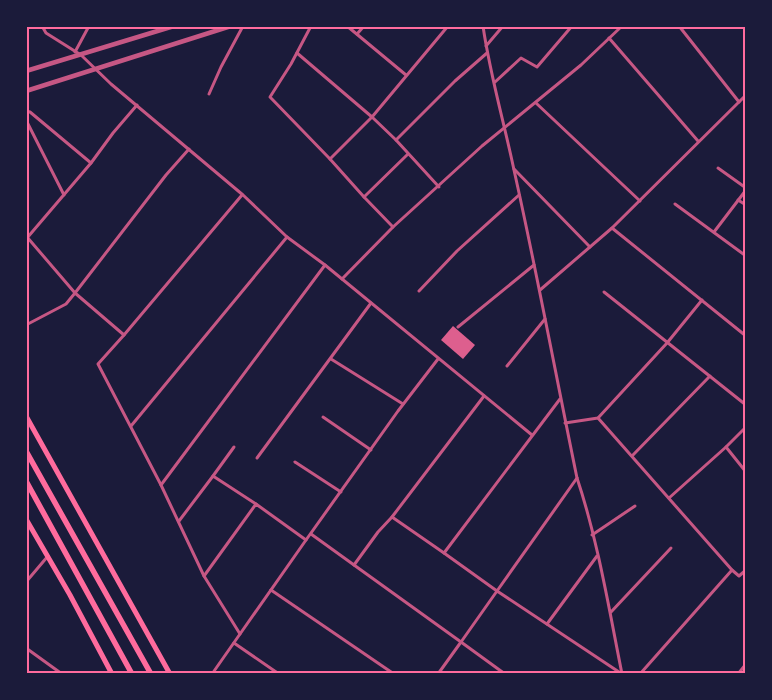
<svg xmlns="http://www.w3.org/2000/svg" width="772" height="700" font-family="Merriweather,serif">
<rect width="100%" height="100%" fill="#1b1b3a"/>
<path fill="#dd5f8e" d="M453,326L475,345L463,359L441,340Z"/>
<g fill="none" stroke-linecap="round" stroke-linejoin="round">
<g stroke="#c65784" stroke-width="3">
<path d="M42,26L46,33L81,55L111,84L243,195L287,237L325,265L532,435"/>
<path d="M311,26L291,64L270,97L330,159"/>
<path d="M347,26L406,75"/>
<path d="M483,26C490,75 504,122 514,170C537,273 556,376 577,478C598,541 609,609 622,674"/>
<path d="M679,26L739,102"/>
<path d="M357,34L364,26"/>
<path d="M609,38L698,141"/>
<path d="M486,46L503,26"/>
<path d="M75,52L89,26"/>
<path d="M297,53L372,117L448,26"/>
<path d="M495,82L521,58L537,67L572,26"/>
<path d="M209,94L221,67L243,26"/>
<path d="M536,103L640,201"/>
<path d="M26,111L30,112L91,163"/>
<path d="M26,120L64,195"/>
<path d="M189,149L166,175L75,293L124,335L242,195"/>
<path d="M718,168L746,188"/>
<path d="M514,169L590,247"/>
<path d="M439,187L396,140L455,81L487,53"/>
<path d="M364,197L330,159L372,117L396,140"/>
<path d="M738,200L746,205"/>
<path d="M675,204L746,256"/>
<path d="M393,227L364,197L408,154"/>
<path d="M612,228L746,336"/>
<path d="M714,232L746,190"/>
<path d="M27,238L91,163L113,133L137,105"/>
<path d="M342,279L393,227L482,146L581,65L622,26"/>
<path d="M540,290L612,228L746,95"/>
<path d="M419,291L457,251L519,195"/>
<path d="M604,292L746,405"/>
<path d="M26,325L66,304L75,293L27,237"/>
<path d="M458,327L534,265"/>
<path d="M124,335L98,364L161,485L204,576L240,634L212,674"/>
<path d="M331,359L403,404"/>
<path d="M507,366L545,319"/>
<path d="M560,399L444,553L497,591L577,478"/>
<path d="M323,417L371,450"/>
<path d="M598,418L732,570L739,576L746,570"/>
<path d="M565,423L598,418L667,343L702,300"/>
<path d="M131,426L287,237"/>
<path d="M726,447L746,472"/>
<path d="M632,456L710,376"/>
<path d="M257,458L371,303"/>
<path d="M295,462L341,492"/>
<path d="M213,476L234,447"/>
<path d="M161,485L325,265"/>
<path d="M669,498L726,447L746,427"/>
<path d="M179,521L213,476L256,504"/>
<path d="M311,534L354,565L378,532L392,517"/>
<path d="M592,535L635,506"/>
<path d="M306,540L398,411L438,359"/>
<path d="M444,553L392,517L484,396"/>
<path d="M354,565L461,642L438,674"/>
<path d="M204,576L256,504L306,540L240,634"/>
<path d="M26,582L48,556"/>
<path d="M271,590L394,674"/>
<path d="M611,612L671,548"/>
<path d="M547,624L597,556"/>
<path d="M234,643L279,674"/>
<path d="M26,648L62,674"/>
<path d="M505,674L461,642L497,591L622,674"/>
<path d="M640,674L732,570"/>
<path d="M738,674L746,664"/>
</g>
<g stroke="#c65784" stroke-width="4.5">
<path d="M26,71L174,26"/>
<path d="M26,91L231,26"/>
</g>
<g stroke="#ff6b9d" stroke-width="5">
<path d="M26,416L170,674"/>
<path d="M26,519L70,595L112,674"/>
</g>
<g stroke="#ff6b9d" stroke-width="5.5">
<path d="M26,451L151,674"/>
<path d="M26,481L132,674"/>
</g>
</g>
<rect width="772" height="700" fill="none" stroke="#1b1b3a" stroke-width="55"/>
<rect x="28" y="28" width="716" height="644" fill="none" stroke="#ff6b9d" stroke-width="2"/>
</svg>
